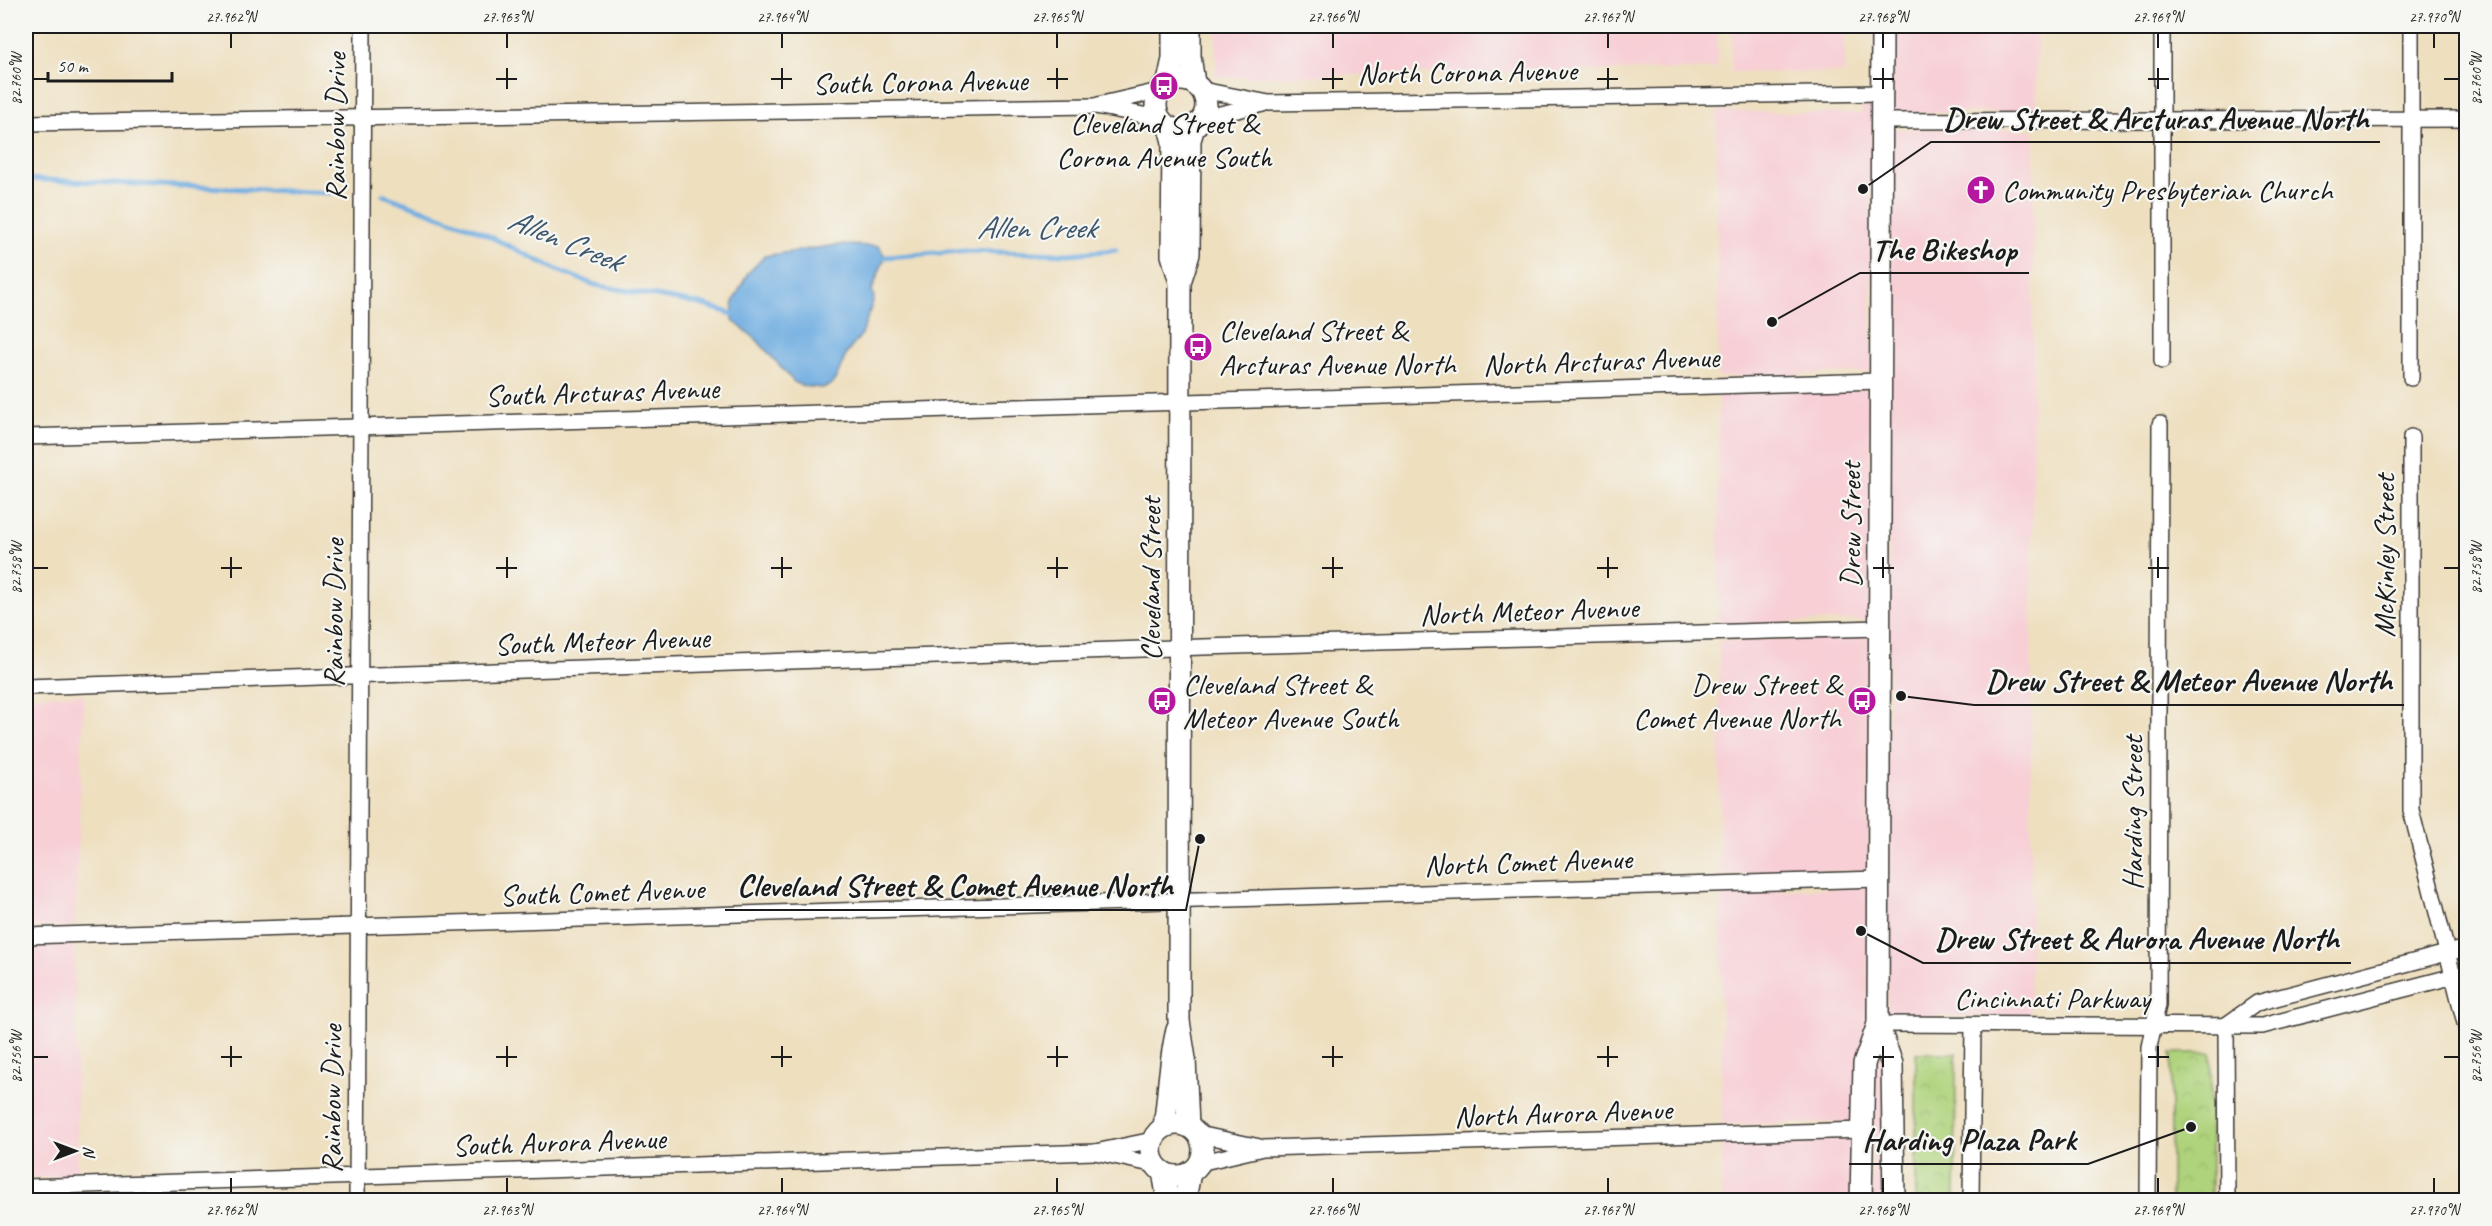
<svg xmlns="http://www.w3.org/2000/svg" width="2492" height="1226" font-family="Caveat,sans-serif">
<defs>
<pattern id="park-crowns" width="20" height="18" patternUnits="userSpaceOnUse" patternTransform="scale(1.5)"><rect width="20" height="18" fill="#afd37c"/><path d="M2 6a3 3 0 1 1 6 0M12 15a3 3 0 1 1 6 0" fill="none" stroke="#96b56b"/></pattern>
</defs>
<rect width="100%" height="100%" fill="#f6f6f2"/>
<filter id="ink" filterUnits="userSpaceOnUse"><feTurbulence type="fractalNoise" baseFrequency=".0167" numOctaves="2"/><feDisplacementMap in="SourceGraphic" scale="12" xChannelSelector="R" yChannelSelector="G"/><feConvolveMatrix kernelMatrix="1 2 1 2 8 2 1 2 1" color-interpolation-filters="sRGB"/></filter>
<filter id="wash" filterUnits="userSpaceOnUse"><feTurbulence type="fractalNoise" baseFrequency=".008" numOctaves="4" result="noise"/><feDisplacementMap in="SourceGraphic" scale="24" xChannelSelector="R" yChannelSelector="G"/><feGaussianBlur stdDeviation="1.35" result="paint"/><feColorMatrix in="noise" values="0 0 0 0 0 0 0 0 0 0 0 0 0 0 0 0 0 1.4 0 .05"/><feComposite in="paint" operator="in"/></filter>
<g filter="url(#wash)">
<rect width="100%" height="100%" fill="#eedfbf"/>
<g fill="#f7cfd5">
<path d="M1216,26H1718L1717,69L1216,77Z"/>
<path d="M1732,26H1845V73L1731,72Z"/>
<path d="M1892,26H2037L2036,112H1891Z"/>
<path d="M1862,101H1872L1871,372L1718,377L1716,111L1862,114Z"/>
<path d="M1891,129L2034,130L2030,1016H1887Z"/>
<path d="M1871,389L1870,620L1719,624L1718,394Z"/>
<path d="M1870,637L1868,870L1720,875L1719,641Z"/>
<path d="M84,694L75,926L26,928V696Z"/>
<path d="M1868,887V1024L1855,1122L1722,1125L1721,892Z"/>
<path d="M74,943L78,1177L26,1178V945Z"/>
<path d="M1878,1053L1883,1066L1884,1200H1871L1874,1065Z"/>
<path d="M1854,1139L1851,1200H1722V1143Z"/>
<path d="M78,1194V1200H26V1195Z"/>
</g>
<g fill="url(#park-crowns)" stroke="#66784c" stroke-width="1.5">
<path d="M1916,1053H1956L1955,1200H1916Z"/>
<rect x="2171" y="1053" width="40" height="147"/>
</g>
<path fill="#6fade1" stroke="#46647e" stroke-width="1.5" d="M836,245L879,246L885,257L872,290L874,298L862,334L847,353L836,378L831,385L822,388L802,386L794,382L756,339L733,321V302L748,273L765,256Z"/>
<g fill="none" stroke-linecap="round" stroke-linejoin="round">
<g stroke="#6fade1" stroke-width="5">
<path d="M26,179L332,193"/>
<path d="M383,195L473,228L557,270L595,285L700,304L733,314"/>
<path d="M885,257L962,251L1069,254L1116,250"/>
</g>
</g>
</g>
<g filter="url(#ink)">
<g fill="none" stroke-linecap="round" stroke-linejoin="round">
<g stroke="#3c3934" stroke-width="18">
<g id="street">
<path d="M2162,26V361"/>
<path d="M2411,26V378"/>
<path d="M1202,90L1269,103L1882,93"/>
<path d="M1098,105L1159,91"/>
<path d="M1203,118L1263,104"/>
<path d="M1882,121L2466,119"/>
<path d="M26,123L1095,106L1159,118"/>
<path d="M26,437L1880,381"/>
<path d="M2411,437V810L2466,1027"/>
<path d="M26,687L1203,647L1880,628"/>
<path d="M26,936L1878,879"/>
<path d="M1878,1024L2262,1026L2466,973"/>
<path d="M2226,1025L2257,1003L2466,948"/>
<path d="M2226,1025L2227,1200"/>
<path d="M1198,1134L1260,1147"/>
<path d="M1095,1152L1156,1165"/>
<path d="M1199,1163L1263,1148L1864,1130"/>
<path d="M26,1187L1095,1152L1153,1140"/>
<path d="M357,1200L363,26"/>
<path d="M1971,1200L1973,1025"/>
<path d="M2148,1200L2149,1047L2158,1005L2160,424"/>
</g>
</g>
<g stroke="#3c3934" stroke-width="24">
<g id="secondary">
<path d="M1190,26V56L1194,83"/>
<circle cx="1181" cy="105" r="25"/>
<path d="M1168,82L1173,59V26"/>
<path d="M1169,127L1173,142L1172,255L1180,282"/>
<path d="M1878,1024L1892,1064L1894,1200"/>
<circle cx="1177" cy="1150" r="26"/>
<path d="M1188,1126L1185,1059L1179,1021L1180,282L1189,254L1190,140L1194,127"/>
<path d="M1164,1127C1169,1094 1169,1062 1177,1030"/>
<path d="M1163,1172L1168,1200"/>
<path d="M1185,1200L1190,1172"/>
<path d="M1861,1200L1864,1064L1878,1024L1882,26"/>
</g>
</g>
<use href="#street" stroke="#fff" stroke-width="15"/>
<use href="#secondary" stroke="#fff" stroke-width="21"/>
</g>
</g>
<path fill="none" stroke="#1c1c1c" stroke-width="2" d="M231,33V48M507,33V48M782,33V48M1057,33V48M1333,33V48M1608,33V48M1883,33V48M2158,33V48M2434,33V48M507,68V89M782,68V89M1057,68V89M1333,68V89M1608,68V89M1883,68V89M2158,68V89M33,79H48M496,79H517M771,79H792M1047,79H1068M1322,79H1343M1597,79H1618M1873,79H1894M2148,79H2169M2444,79H2459M231,557V578M507,557V578M782,557V578M1057,557V578M1333,557V578M1608,557V578M1883,557V578M2158,557V578M33,568H48M221,568H242M496,568H517M771,568H792M1047,568H1068M1322,568H1343M1597,568H1618M1873,568H1894M2148,568H2169M2444,568H2459M231,1046V1067M507,1046V1067M782,1046V1067M1057,1046V1067M1333,1046V1067M1608,1046V1067M1883,1046V1067M2158,1046V1067M33,1057H48M221,1057H242M496,1057H517M771,1057H792M1047,1057H1068M1322,1057H1343M1597,1057H1618M1873,1057H1894M2148,1057H2169M2444,1057H2459M231,1178V1193M507,1178V1193M782,1178V1193M1057,1178V1193M1333,1178V1193M1608,1178V1193M1883,1178V1193M2158,1178V1193M2434,1178V1193"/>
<defs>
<g id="bus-disc" transform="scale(1.5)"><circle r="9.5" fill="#b5179e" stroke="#f6f6f2"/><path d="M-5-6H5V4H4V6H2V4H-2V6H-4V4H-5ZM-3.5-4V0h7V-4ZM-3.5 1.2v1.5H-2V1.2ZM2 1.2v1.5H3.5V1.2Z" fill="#fff"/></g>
<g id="church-disc" transform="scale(1.5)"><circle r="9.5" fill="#b5179e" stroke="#f6f6f2"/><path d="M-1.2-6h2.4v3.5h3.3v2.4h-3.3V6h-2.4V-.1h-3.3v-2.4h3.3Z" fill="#fff"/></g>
</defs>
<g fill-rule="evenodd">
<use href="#bus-disc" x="1164" y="86"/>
<use href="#church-disc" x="1981" y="190"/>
<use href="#bus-disc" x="1198" y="347"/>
<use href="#bus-disc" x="1162" y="701"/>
<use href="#bus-disc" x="1862" y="701"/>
</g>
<g text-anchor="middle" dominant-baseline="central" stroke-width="4.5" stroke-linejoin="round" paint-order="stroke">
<g font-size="30" fill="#1c1c1c" stroke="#f6f6f2">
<text transform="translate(1467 72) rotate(-1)">North Corona Avenue</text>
<text transform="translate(920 82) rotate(-1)">South Corona Avenue</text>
<text transform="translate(335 127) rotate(-90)">Rainbow Drive</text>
<text transform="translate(1601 361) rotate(-2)">North Arcturas Avenue</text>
<text transform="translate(602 392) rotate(-2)">South Arcturas Avenue</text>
<text transform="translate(1850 525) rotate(-90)">Drew Street</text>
<text transform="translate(2384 556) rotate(-90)">McKinley Street</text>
<text transform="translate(1150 579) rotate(-90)">Cleveland Street</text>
<text transform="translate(1529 611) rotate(-2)">North Meteor Avenue</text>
<text transform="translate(333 613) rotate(-90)">Rainbow Drive</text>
<text transform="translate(602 641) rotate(-2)">South Meteor Avenue</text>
<text transform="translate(2132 813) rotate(-90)">Harding Street</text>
<text transform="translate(1528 862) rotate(-2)">North Comet Avenue</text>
<text transform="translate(602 892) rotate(-2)">South Comet Avenue</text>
<text x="2052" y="998">Cincinnati Parkway</text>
<text transform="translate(331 1099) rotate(-90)">Rainbow Drive</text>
<text transform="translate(1563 1113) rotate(-2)">North Aurora Avenue</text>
<text transform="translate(559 1142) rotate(-2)">South Aurora Avenue</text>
</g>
<g font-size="30" fill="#1c1c1c" stroke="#f6f6f2" text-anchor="start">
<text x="1164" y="123" text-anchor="middle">Cleveland Street &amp;<tspan x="1164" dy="34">Corona Avenue South</tspan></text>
<text x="2002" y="190">Community Presbyterian Church</text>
<text x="1219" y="330">Cleveland Street &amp;<tspan x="1219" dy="34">Arcturas Avenue North</tspan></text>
<text x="1183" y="684">Cleveland Street &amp;<tspan x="1183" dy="34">Meteor Avenue South</tspan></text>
<text x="1841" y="684" text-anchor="end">Drew Street &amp;<tspan x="1841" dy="34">Comet Avenue North</tspan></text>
</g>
<g font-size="32" font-style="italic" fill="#3d566b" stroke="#f6f6f2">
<text x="1036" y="227">Allen Creek</text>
<text transform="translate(565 240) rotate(22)">Allen Creek</text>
</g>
</g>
<path fill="none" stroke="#1c1c1c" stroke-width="2" d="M1863 189L1931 142H2380M1772 322L1860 273H2029M1901 696L1974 705H2404M1200 839L1186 910H725M1861 931L1923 963H2351M2191 1127L2088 1164H1849"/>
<g fill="#1c1c1c" stroke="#f6f6f2" stroke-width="2">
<circle cx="1863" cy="189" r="6"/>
<circle cx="1772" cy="322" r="6"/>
<circle cx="1901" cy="696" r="6"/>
<circle cx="1200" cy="839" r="6"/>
<circle cx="1861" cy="931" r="6"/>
<circle cx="2191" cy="1127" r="6"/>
</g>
<g font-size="32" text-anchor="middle" font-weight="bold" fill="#1c1c1c" stroke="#f6f6f2" stroke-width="4.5" stroke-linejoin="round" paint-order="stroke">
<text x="2156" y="129">Drew Street &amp; Arcturas Avenue North</text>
<text x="1944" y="260">The Bikeshop</text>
<text x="2189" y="691">Drew Street &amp; Meteor Avenue North</text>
<text x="955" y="896">Cleveland Street &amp; Comet Avenue North</text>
<text x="2137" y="949">Drew Street &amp; Aurora Avenue North</text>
<text x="1969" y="1150">Harding Plaza Park</text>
</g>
<rect width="2492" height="1226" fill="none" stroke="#f6f6f2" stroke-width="66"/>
<g transform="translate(75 1151) rotate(90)" stroke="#f6f6f2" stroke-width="4.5" paint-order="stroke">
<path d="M0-4.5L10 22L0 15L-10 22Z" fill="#1c1c1c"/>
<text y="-9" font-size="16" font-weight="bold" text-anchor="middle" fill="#1c1c1c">N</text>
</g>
<path d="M48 72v9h124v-9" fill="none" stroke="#1c1c1c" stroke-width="3"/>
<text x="57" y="72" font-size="18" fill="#1c1c1c" stroke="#f6f6f2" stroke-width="4.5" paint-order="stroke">50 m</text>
<rect x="33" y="33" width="2426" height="1160" fill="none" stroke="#1c1c1c" stroke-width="2"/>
<g font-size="15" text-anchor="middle" fill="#1c1c1c">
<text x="231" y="22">27.962°N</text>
<text x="507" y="22">27.963°N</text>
<text x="782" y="22">27.964°N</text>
<text x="1057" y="22">27.965°N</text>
<text x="1333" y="22">27.966°N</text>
<text x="1608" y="22">27.967°N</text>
<text x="1883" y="22">27.968°N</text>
<text x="2158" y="22">27.969°N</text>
<text x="2434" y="22">27.970°N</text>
<text transform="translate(2476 79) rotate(-90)" y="5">82.760°W</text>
<text transform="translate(16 79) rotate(-90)" y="5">82.760°W</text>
<text transform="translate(2476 568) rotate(-90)" y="5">82.758°W</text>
<text transform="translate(16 568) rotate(-90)" y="5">82.758°W</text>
<text transform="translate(2476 1057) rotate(-90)" y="5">82.756°W</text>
<text transform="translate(16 1057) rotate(-90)" y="5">82.756°W</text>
<text x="231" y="1215">27.962°N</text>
<text x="507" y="1215">27.963°N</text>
<text x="782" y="1215">27.964°N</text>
<text x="1057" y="1215">27.965°N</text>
<text x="1333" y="1215">27.966°N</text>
<text x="1608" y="1215">27.967°N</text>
<text x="1883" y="1215">27.968°N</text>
<text x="2158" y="1215">27.969°N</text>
<text x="2434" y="1215">27.970°N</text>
</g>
</svg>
